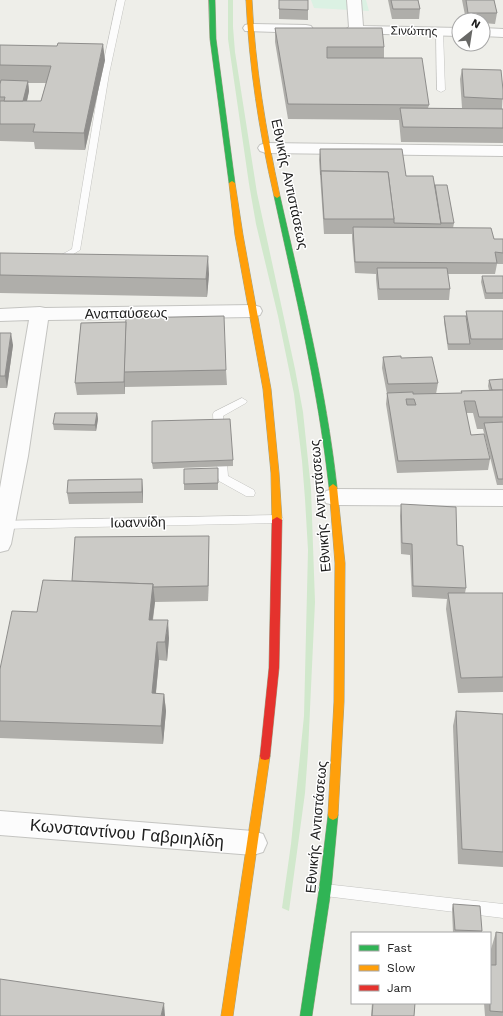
<svg xmlns="http://www.w3.org/2000/svg" width="503" height="1016" font-family="'Work Sans',sans-serif">
<rect width="100%" height="100%" fill="#eeeee9"/>
<path fill="#d1e8cc" d="M228,0H233V27L235,52L257,193L295,369L303,412L311,489L315,602L308,752L305,793L289,911L282,908L291,844L304,716L308,550L305,499L302,461L294,394L278,316L256,224L249,184L228,39Z"/>
<path fill="#dbf1e3" d="M311,0H366L369,11L314,8Z"/>
<g fill="none" stroke-linecap="round" stroke-linejoin="round">
<g stroke="#c4c4c1" stroke-width="1">
<g id="lane">
<path d="M117,0H125L109,74L80,250L57,264L52,261L54,259L72,249L101,74Z"/>
<path d="M436,29H439L443,31L445,90L441,92L437,90Z"/>
<path d="M242,398L247,401L246,403L223,416L224,433L223,436H215L214,433L213,414L214,412Z"/>
<path d="M221,448L225,449L226,452L228,476L254,490L255,493L254,496H246L219,481L218,478L216,452L217,449Z"/>
<path d="M277,515L281,516L283,519L281,522L277,523L0,529V521Z"/>
<path d="M325,884L503,904V918L325,896L320,895L318,890L320,885Z"/>
</g>
</g>
<g stroke="#c4c4c1" stroke-width="2">
<g id="street">
<path d="M347,0H361L363,26L459,28V36L347,33L345,30L349,27Z"/>
<path d="M250,24L306,25L311,26L313,29L311,32L306,33L245,31L243,28L245,25Z"/>
<path d="M483,28L503,29V37L483,36Z"/>
<path d="M266,143L503,146V156L266,153L260,151L258,148L260,145Z"/>
<path d="M253,305L260,307L262,311L260,315L253,317L48,320L28,456L11,544L8,550L0,552V488L29,320L0,321V309L40,307L45,308Z"/>
<path d="M334,489L503,490V506L334,505L326,503L323,497L326,491Z"/>
<path d="M0,811L253,831L263,834L267,843L263,852L253,855L0,835Z"/>
</g>
</g>
<g stroke="#a0a288" stroke-width="1">
<g id="fast">
<path d="M209,0H215L216,39L235,183L232,185L229,183L210,39Z"/>
<path d="M277,194L280,196C302,293 326,388 337,487L333,490L329,487C318,388 295,293 274,196Z"/>
<path d="M333,810L337,812L338,815L331,890L312,1016H300L319,890L328,815L329,812Z"/>
</g>
</g>
<g stroke="#a0a288" stroke-width="1">
<g id="slow">
<path d="M246,0H252C255,66 266,131 280,196L277,198L274,196C259,131 249,66 246,0Z"/>
<path d="M232,181L235,183L243,235L271,389L279,473L282,520L277,523L272,520L271,473L263,389L235,235L229,183Z"/>
<path d="M333,484L337,487L345,563L344,702L338,815L337,818L333,820L329,818L328,815L334,702L335,563L329,487Z"/>
<path d="M265,752L269,753L270,756L233,1016H221L260,756L261,753Z"/>
</g>
</g>
<g stroke="#a0a288" stroke-width="1">
<path id="jam" d="M277,517L282,520L279,668L270,756L269,759L265,760L261,759L260,756L269,668L272,520Z"/>
</g>
<use href="#lane" fill="#fcfcfc" fill-rule="evenodd"/>
<use href="#street" fill="#fcfcfc" fill-rule="evenodd"/>
<use href="#fast" fill="#30b455" fill-rule="evenodd"/>
<use href="#slow" fill="#ff9f0a" fill-rule="evenodd"/>
<use href="#jam" fill="#e5322d" fill-rule="evenodd"/>
</g>
<g fill="#afaeaa" fill-rule="evenodd">
<path d="M279,0L308,10V20L279,19Z"/>
<path d="M388,0H418L420,9L419,19H392Z"/>
<path d="M462,0H494L497,13L495,24L483,23V20H466Z"/>
<path d="M275,28L384,47V58L429,105L428,108L481,109L462,108L460,79L462,69L503,90L502,109H503V143L401,142L399,120L288,119L275,42Z"/>
<path d="M0,45L105,60L85,150L35,149L34,142L0,141V84L1,82H0ZM28,83H46L41,101H27L29,91Z"/>
<path d="M320,149L435,185L454,223L453,228L494,239H503V264H497L495,274H448L450,289L449,300H378L376,279V274L355,273L352,239V234H324L319,160Z"/>
<path d="M0,253L209,274L207,297L0,293Z"/>
<path d="M482,276H503V299H485L481,282Z"/>
<path d="M466,311H503V350H448L444,322V316H466Z"/>
<path d="M81,323L226,370L227,385L125,387V386V394L77,395L75,383Z"/>
<path d="M0,333L13,345L7,388H0Z"/>
<path d="M383,357L401,358L438,383L436,394L461,393V391L489,390L488,386L489,380L503,379V485H497L483,429H477L473,413H466L471,435L490,459L488,470L397,473L386,404L387,394L382,368Z"/>
<path d="M97,413L98,419L96,431L54,430L53,424Z"/>
<path d="M233,460V466L153,469L152,463Z"/>
<path d="M218,468V490H184V484Z"/>
<path d="M143,490V503L69,504L67,493Z"/>
<path d="M401,504L457,545L466,588L465,593H503V692L458,693L446,609L447,599L412,597L410,555L401,554L400,516Z"/>
<path d="M209,536V551L208,601L155,602L153,620L169,638L167,661L159,660L156,693L164,694L166,711L163,744L0,738V669L37,612L72,581Z"/>
<path d="M456,711L503,714V867L458,864L453,726Z"/>
<path d="M453,904L482,931V933H453L452,909Z"/>
<path d="M496,932L503,933V1016H485L484,1003H490L491,949Z"/>
<path d="M372,1003H415L414,1016H371Z"/>
</g>
<g fill="#8e8d8b">
<path d="M103,44L105,60L85,150L84,133Z"/>
<path d="M28,81L29,91L24,114L22,103Z"/>
<path d="M208,256L209,274L207,297L206,279Z"/>
<path d="M11,333L13,345L7,388L5,376Z"/>
<path d="M124,375L125,386V394L124,382Z"/>
<path d="M97,413L98,419L96,431L95,425Z"/>
<path d="M142,479L143,490V503L142,492Z"/>
<path d="M209,536V551L208,601V586Z"/>
<path d="M153,584L155,602L150,638L149,620Z"/>
<path d="M168,620L169,638L167,661L165,642Z"/>
<path d="M157,642L159,660L154,711L152,693Z"/>
<path d="M164,694L166,711L163,744L161,726Z"/>
<path d="M164,1003L165,1016H161Z"/>
</g>
<g fill="#cbcac6" stroke="#8e8d8b" fill-rule="evenodd">
<path d="M279,0H308V10L279,9Z"/>
<path d="M391,0H418L420,9H393Z"/>
<path d="M466,0H494L497,13H468Z"/>
<path d="M275,28H382L384,47H327V58H422L429,105L288,104Z"/>
<path d="M58,43L103,44L84,133L33,132L35,124H0V101H41L51,66L0,65V45L57,46Z"/>
<path d="M462,69L501,70L503,90V99L464,97Z"/>
<path d="M1,80L28,81L23,101H4L5,97H0V84Z"/>
<path d="M400,108L503,109V128L403,127Z"/>
<path d="M320,149H402L406,176H433L441,224L394,223V219L388,172L321,171V175Z"/>
<path d="M321,171L388,172L394,219H324Z"/>
<path d="M435,185H447L454,223H441Z"/>
<path d="M353,227L491,228L494,239H503V253L495,252L497,263L355,262Z"/>
<path d="M0,253L208,256L206,279L0,275Z"/>
<path d="M377,268H447L450,289H379Z"/>
<path d="M482,276H503V293H486Z"/>
<path d="M466,311H503V339H471Z"/>
<path d="M224,316L226,370L124,372L126,318Z"/>
<path d="M444,316H466L470,344H448Z"/>
<path d="M126,322L124,382L75,383L81,323Z"/>
<path d="M0,333H11L5,376H0Z"/>
<path d="M401,356V358L432,357L438,383L388,384L383,357Z"/>
<path d="M503,379V390H492L489,380Z"/>
<path d="M503,390V417H479L475,401H464L471,435L484,434L490,459L398,461L387,393L413,392V394L462,393L461,391ZM406,399H414L416,405H407Z"/>
<path d="M55,413H97L95,425L53,424Z"/>
<path d="M230,419L233,460L152,463V421Z"/>
<path d="M503,422V479H498L484,423Z"/>
<path d="M218,468V483L184,484V469Z"/>
<path d="M142,479V492L67,493L68,480Z"/>
<path d="M401,504L456,507L457,545L463,546L466,588L413,586L412,544L402,543Z"/>
<path d="M209,536L208,586L153,587V584L72,581L75,537Z"/>
<path d="M43,580L153,584L149,620H168L165,642H157L152,693L164,694L161,726L0,721V669L12,611L37,612Z"/>
<path d="M448,593H503V677L461,678Z"/>
<path d="M456,711L503,714V852L462,849Z"/>
<path d="M453,904L480,906L482,931L455,930Z"/>
<path d="M496,932L503,933V1012L490,1011V965H496Z"/>
<path d="M0,979L164,1003L161,1016H0Z"/>
<path d="M373,1003H415L414,1016H372Z"/>
</g>
<g text-anchor="middle" dominant-baseline="central" stroke-width="3" stroke-linejoin="round" paint-order="stroke">
<g font-size="12" fill="#202020" stroke="#fff">
<text transform="translate(414 31) rotate(1)">Σινώπης</text>
</g>
<g font-size="14" fill="#202020" stroke="#fff">
<text transform="translate(290 184) rotate(78)">Εθνικής Αντιστάσεως</text>
<text transform="translate(126 313) rotate(-1)">Αναπαύσεως</text>
<text transform="translate(320 506) rotate(-95)">Εθνικής Αντιστάσεως</text>
<text transform="translate(138 522) rotate(-1)">Ιωαννίδη</text>
<text transform="translate(316 827) rotate(-85)">Εθνικής Αντιστάσεως</text>
</g>
<g font-size="17" fill="#202020" stroke="#fff">
<text transform="translate(127 833) rotate(5)">Κωνσταντίνου Γαβριηλίδη</text>
</g>
</g>
<rect x="351" y="932" width="140" height="72" fill="#ffffff" stroke="#a6a6a6"/>
<rect x="359" y="945" width="20" height="6" fill="#30b455" stroke="#a6a6a6"/>
<text x="387" y="952" font-size="12" fill="#202020">Fast</text>
<rect x="359" y="965" width="20" height="6" fill="#ff9f0a" stroke="#a6a6a6"/>
<text x="387" y="972" font-size="12" fill="#202020">Slow</text>
<rect x="359" y="985" width="20" height="6" fill="#e5322d" stroke="#a6a6a6"/>
<text x="387" y="992" font-size="12" fill="#202020">Jam</text>
<g transform="translate(471 32) rotate(30)"><circle r="19" fill="#ffffff" stroke="#a6a6a6"/>
<path d="M0-3L7 15L0 10L-7 15Z" fill="#686866"/>
<text y="-6" font-size="11" font-weight="bold" text-anchor="middle" fill="#202020">N</text>
</g>
</svg>
